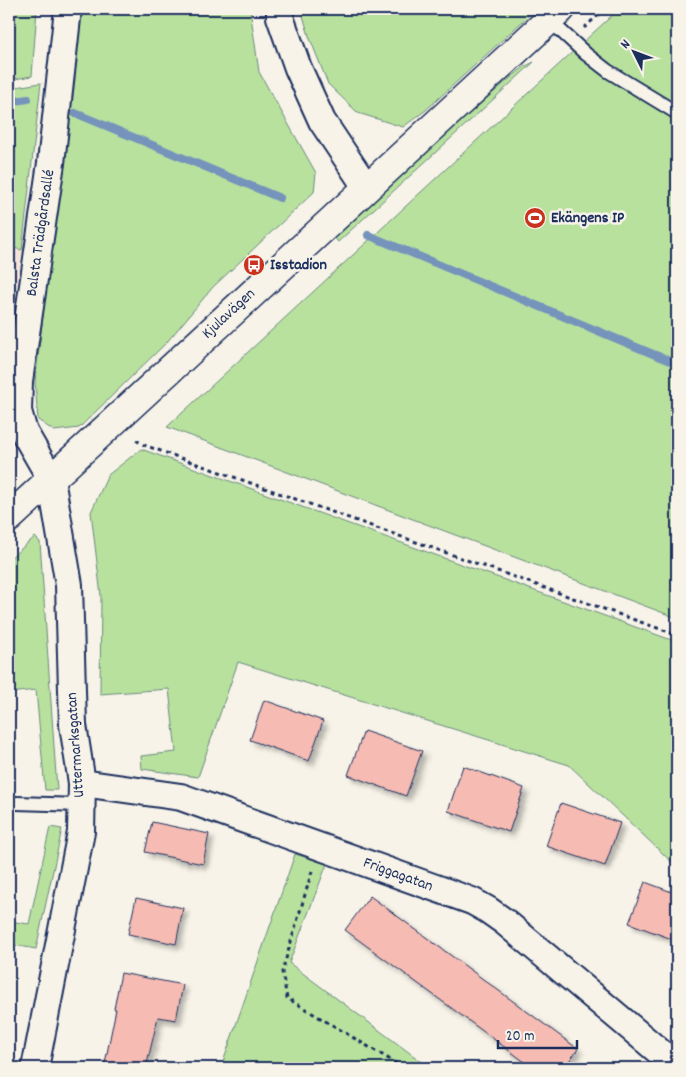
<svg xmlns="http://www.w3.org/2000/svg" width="686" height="1077" font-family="Dekko,sans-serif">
<defs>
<filter id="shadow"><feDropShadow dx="4.5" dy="4.5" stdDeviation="2.5" flood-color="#0004"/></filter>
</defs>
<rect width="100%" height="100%" fill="#f7f3e8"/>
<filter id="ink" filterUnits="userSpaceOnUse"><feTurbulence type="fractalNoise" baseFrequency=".02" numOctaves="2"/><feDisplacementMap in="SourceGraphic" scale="10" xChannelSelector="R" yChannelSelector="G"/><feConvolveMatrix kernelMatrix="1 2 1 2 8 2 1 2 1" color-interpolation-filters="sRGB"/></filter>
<g filter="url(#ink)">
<path fill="#f7e2d8" d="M9,247L22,250L9,338Z"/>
<g fill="#b8e19e" stroke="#6a887e">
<path d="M9,9H37L32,76L9,80Z"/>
<path d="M80,9H250L259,72L316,173L314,192L213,287L167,342L79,428L54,431L38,420L35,382Z"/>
<path d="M301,9H536L426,110L403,127L358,113L328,84L309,36Z"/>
<path d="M619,9H677V618L167,427Z"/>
<path d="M534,62L338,242L332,234L510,78L524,67Z"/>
<path d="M41,83L22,250L9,247V88Z"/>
<path d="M141,449L677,642V867L569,765L238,662L198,777L142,769L141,756L176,752L169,689L100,694L101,596L91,512L108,475Z"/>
<path d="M35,537L40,542L57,790H45L36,690L9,693V559Z"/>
<path d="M50,827L62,829L36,949L9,944V921L29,924Z"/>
<path d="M295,854L327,864L289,963L430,1068H221Z"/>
</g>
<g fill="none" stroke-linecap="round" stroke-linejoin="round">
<g stroke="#7493bb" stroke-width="8">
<path d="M9,102L28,99"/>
<path d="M75,113L280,198"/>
<path d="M368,235L677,364"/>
</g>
</g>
<g fill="#f6bbb2" stroke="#1b2f5e" filter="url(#shadow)">
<path d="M264,700L323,721L309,761L250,740Z"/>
<path d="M364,731L422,751L406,796L348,775Z"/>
<path d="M463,766L524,788L509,832L448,811Z"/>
<path d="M561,803L620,823L605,866L546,846Z"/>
<path d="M152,822L209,834L203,864L145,852Z"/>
<path d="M645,882L677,894V941L629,923Z"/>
<path d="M370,896L578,1049L564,1068H533L345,930Z"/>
<path d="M136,898L183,908L176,944L128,934Z"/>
<path d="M121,973L183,985L176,1020L158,1017L146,1068H104L116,1009H114Z"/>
</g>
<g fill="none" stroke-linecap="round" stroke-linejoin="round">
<g stroke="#1b2f5e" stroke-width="16">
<g id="service">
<path d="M549,20L586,54L608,71L677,113"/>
<path d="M16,803L81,805"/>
</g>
</g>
<g stroke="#1b2f5e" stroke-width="30">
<g id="minor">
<path d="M280,9V17L298,68L322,121L366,187"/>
<path d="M82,783L181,797L472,901L488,910L505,922L668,1059"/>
<path d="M35,1068L81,832L82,783L73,725L69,585L51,479L24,432L18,411L19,381L51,163L68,9"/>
</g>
</g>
<g stroke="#1b2f5e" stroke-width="31">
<path id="tertiary" d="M9,518L561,9"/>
</g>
<g stroke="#1b2f5e" stroke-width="3" stroke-dasharray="4 4" stroke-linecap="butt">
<path d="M584,28L605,9"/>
<path d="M136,440L144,445L677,635"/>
<path d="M312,871L282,972L287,998L404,1068"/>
</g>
<use href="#service" stroke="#f7f3e8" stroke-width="12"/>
<use href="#minor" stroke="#f7f3e8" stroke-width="26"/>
<use href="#tertiary" stroke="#f7f3e8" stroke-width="28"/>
</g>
</g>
<defs>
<g id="stadium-disc" transform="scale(1.125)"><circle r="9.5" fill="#c8321e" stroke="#f7f3e8"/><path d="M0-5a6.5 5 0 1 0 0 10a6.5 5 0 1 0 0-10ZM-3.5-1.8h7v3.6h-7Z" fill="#fff"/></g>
<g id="bus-disc" transform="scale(1.125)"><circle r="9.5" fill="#c8321e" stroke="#f7f3e8"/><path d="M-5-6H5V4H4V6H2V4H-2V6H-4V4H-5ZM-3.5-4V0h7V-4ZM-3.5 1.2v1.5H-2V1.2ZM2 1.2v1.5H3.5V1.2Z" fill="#fff"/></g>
</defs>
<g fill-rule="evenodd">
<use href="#stadium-disc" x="535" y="218"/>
<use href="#bus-disc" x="254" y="265"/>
</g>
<g text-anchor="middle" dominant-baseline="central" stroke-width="5" stroke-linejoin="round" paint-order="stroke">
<g font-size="16" font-weight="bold" fill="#1b2f5e" stroke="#f7f3e8" text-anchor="start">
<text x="551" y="218">Ekängens IP</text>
<text x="270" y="265">Isstadion</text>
</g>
<g font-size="16" fill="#1b2f5e" stroke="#f7f3e8">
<text transform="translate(41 233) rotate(-82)">Balsta Trädgårdsallé</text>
<text transform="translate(229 314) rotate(-43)">Kjulavägen</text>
<text transform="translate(76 745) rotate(-94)">Uttermarksgatan</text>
<text transform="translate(398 875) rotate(20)">Friggagatan</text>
</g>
</g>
<rect width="686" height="1077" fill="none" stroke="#f7f3e8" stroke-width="30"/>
<rect x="15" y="15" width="656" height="1047" fill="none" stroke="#1b2f5e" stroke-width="2" filter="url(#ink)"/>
<g transform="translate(634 52) rotate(312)" stroke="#f7f3e8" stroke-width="4" paint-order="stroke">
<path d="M0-4L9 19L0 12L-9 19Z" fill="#1b2f5e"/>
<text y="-8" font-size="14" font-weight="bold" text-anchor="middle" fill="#1b2f5e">N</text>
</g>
<path d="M498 1040v8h79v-8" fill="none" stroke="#1b2f5e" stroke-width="2.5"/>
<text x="506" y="1040" font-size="15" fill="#1b2f5e" stroke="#f7f3e8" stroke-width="4" paint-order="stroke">20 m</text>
</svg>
